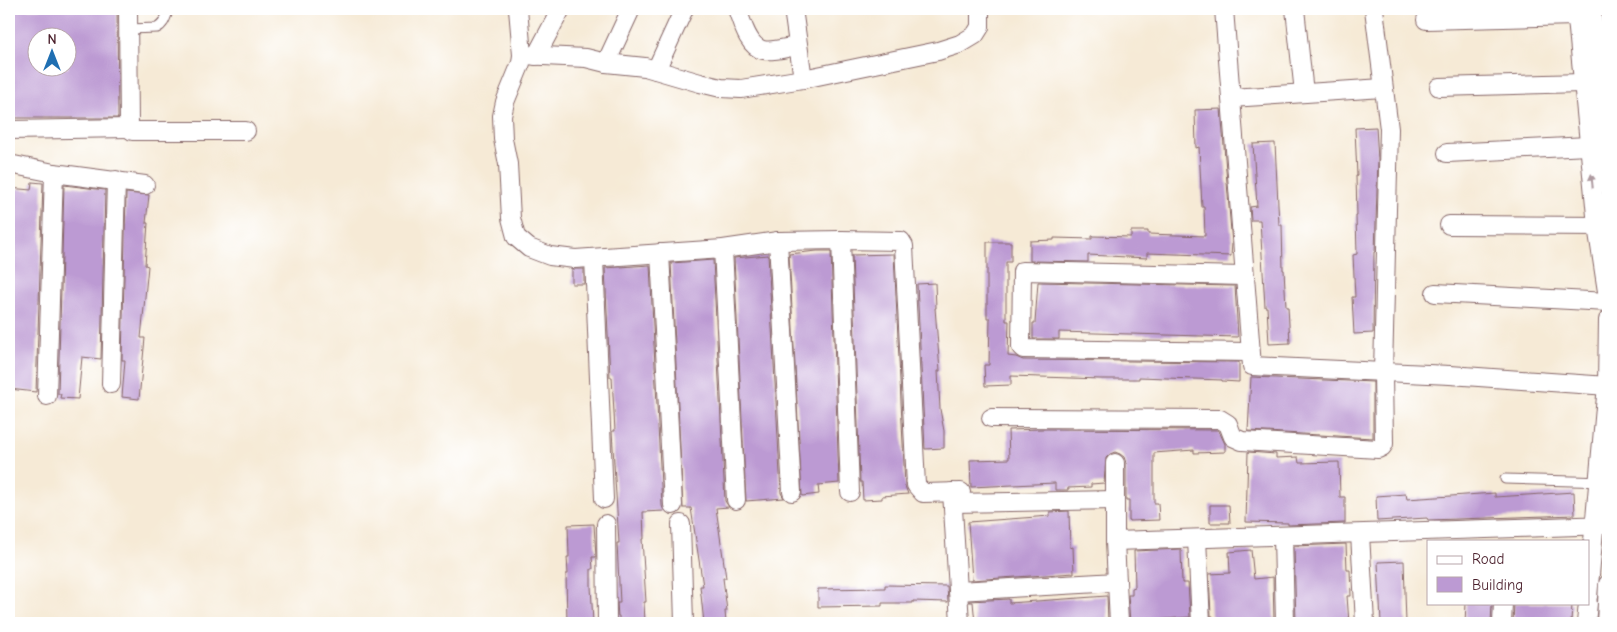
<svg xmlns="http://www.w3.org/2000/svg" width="1617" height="632" font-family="'Comic Neue',sans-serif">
<rect width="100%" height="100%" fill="#fff"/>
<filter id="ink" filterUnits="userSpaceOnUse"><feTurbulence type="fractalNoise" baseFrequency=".02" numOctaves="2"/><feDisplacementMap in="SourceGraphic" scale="10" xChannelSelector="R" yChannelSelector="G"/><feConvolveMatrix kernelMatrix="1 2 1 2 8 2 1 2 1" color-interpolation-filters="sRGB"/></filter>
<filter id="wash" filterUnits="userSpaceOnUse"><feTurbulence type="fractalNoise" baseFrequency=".0096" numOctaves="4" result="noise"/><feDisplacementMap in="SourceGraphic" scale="20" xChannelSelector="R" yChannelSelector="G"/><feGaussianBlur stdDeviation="1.12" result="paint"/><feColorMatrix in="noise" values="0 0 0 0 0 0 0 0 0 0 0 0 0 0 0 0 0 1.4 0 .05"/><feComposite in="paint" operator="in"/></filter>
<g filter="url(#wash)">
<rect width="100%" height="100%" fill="#f6ead6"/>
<g id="blocks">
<g fill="#bc9ad3" fill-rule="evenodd">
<path d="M9,9H117L118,118H9ZM38,38H68V68H38Z"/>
<path d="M1221,109L1232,244L1231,256L1147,253V258L1088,255V262L1030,261V241L1054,240V238L1092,239V236L1131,237V231H1148V234L1205,236L1204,207H1202L1199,147L1196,148L1195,110Z"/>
<path d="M1376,127L1378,160L1375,252H1374L1373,333L1354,334L1352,297H1355L1353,255L1357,254L1356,216H1357L1356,176H1357L1355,128Z"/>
<path d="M1275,143L1279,225H1282L1283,270H1284L1286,307H1288L1290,343L1269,344L1267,307H1265L1260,220H1251L1250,207L1257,206L1253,144Z"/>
<path d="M32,182L43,183L36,392L9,389V188L31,190Z"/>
<path d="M64,185L105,190L101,359L82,357L78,399L60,398L61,394H58Z"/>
<path d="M126,193L149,195L146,223H148L145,265L148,266L141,338H145L139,399L122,397L125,360H122Z"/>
<path d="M987,242H1011V262H1006V321H1009L1008,356L1016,357L1023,360L1239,362V382L1222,381V380L1139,377V379H1101L1011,376V385L985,386L984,365H989L990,318H987Z"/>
<path d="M817,251H831L839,483L818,485L819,494L802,496L789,254Z"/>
<path d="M894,254L905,486L908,494L882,496V499L863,500L862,482H860L852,255Z"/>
<path d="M768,255L781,493L784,498L746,501L734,258Z"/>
<path d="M713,260L725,501L729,507L716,508L726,578H723L727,611H725L726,623H704L700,586H703L691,508H683L671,263Z"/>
<path d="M650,265L662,506L664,511L643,512L644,539H642L646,602H644L645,623H619V616H618L617,603H620L617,543H619L612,431H615L612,377H610L605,268Z"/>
<rect x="572" y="269" width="12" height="15"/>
<path d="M1038,282L1235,286L1238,337L1059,332V339H1033V323H1035Z"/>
<path d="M935,283L936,308H935L940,371H938L940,409L944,431V448L925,449L917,284Z"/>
<path d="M1251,377L1373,382V438L1248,431Z"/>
<path d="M1042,429L1217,430L1219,431L1225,444V452L1194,453V450L1154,453V503H1158L1159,520L1129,521V500H1126V463L1124,457L1120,454L1115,452L1110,454L1106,458L1104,483L1091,484V487L1068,488V490H1055V483L971,487L970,460L1009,459L1008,430Z"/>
<path d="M1248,452L1276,454V458L1298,457L1299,463L1339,462L1340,497H1345V523L1288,525V523L1246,522Z"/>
<path d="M1574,492L1575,515L1428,520L1427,518L1377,521L1376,496L1406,494L1407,499L1495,493V497Z"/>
<path d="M1210,505H1229L1230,523H1210Z"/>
<path d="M1069,511L1070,548L1073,547L1074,573L972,580L968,522L1050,516V512Z"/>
<path d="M594,524L596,557H592L593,569H591V586L593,623H567L566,574H568L567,557H569L568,525Z"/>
<path d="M1346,544L1347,570H1350L1351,596H1347L1349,623H1296L1294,546Z"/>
<path d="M1181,549L1182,583H1188L1190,617L1130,622L1128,595H1132V588L1135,587L1134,551Z"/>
<path d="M1251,550L1254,579L1273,577L1274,623H1213V616H1211L1209,574L1230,573L1229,552Z"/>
<path d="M1404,561L1406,623H1381L1378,562Z"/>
<path d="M885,585L947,586L948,602L913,601V603H882V606L818,607V589L885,588Z"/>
<path d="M1107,596L1108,622L1088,623H975L973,602H969V601L1009,599V603Z"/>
<path d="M1466,603H1492L1491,623H1465Z"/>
<path d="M1514,603H1572L1571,623H1513Z"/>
</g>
</g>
</g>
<g filter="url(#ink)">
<use href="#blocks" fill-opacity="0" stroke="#866667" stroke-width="1"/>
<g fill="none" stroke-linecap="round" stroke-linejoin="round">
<g stroke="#866667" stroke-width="11">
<g id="lane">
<path d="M128,29L157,28C165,24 166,16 169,9"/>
<path d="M1505,479L1608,482"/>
</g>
</g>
<g stroke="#866667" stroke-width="20">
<g id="street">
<path d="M128,9L129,128L132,131H246"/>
<path d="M518,9L522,55L521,63L505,102L502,116L503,139L508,164L511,218L516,237L529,248L550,256L575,259L723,249L778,241L841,240L901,241L904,246L916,485L923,493L961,492"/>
<path d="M737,9C742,22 748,47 763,50C774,52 788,47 798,46"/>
<path d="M793,9L803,79"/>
<path d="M1224,9L1252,366L1450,375L1608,386"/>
<path d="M1295,9L1304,93"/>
<path d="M1576,9L1597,226L1608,298"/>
<path d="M1592,9L1599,101L1608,185"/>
<path d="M1426,20L1576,16"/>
<path d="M522,55L586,58L606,63L645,67L700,83L721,88L741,89L803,79L938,51L960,44L975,35L980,27V9"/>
<path d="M536,56L561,9"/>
<path d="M606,63L631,9"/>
<path d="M656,70L684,9"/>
<path d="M1439,87L1582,83"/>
<path d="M1231,98L1383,88"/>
<path d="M9,130L129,128"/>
<path d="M1447,153L1588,146"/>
<path d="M9,164L54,173L145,185"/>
<path d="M1449,225L1608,226"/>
<path d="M841,240L850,492"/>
<path d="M778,241L792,492"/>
<path d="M723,249L736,500"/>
<path d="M660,253L673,505"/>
<path d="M594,258L604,499"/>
<path d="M1244,276L1022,271L1021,347L1023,349L1250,352"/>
<path d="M1435,293L1608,302"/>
<path d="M111,384L116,180"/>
<path d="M47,396L54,173"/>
<path d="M991,418L1220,419L1228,424L1233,437L1242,441L1378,449L1382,447L1384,444L1383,372L1389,129L1374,9"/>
<path d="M1115,463V541L1608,525"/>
<path d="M952,492L960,623"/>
<path d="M953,503L1115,500"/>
<path d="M606,524L607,623"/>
<path d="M681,524L684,623"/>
<path d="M1360,534L1365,623"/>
<path d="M1283,536L1285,623"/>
<path d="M1197,539L1201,623"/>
<path d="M1115,541L1119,623"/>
<path d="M958,591L1117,582"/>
<path d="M1588,597L1607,385L1608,320"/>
<path d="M1502,623L1503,603"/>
<path d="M1586,623L1588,603"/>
<path d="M1606,623L1608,584"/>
</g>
</g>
<use href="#lane" stroke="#fff" stroke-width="9"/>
<use href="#street" stroke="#fff" stroke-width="18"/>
</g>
<defs><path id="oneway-solid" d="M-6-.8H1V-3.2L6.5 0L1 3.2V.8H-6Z" transform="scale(1.25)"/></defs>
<use fill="#ae9aa0" href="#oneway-solid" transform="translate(1592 181) rotate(-96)"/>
</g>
<rect width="1617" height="632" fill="none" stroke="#fff" stroke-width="30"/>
<rect x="1427" y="540" width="162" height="65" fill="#ffffff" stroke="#b7a5aa"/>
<rect x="1437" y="556" width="25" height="8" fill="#ffffff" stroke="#b7a5aa"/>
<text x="1472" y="564" font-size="15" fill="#4a1f2b">Road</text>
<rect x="1437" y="577" width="25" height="15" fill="#bc9ad3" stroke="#b7a5aa"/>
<text x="1472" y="590" font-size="15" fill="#4a1f2b">Building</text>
<g transform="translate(52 52)"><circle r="24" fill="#ffffff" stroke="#b7a5aa"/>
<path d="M0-4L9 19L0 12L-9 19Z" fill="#1f6fb2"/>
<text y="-8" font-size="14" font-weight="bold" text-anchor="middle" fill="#4a1f2b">N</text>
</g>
</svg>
